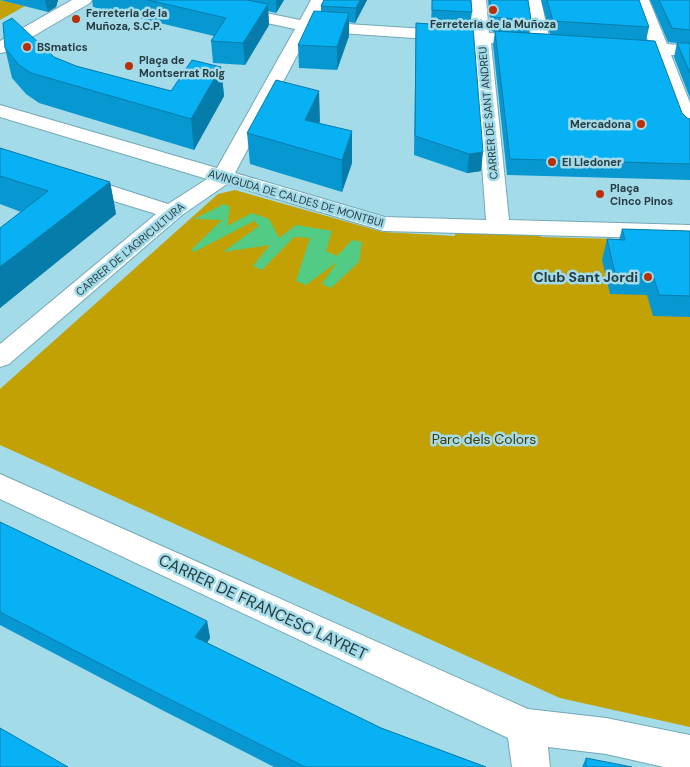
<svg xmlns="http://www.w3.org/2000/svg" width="690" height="767" font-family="'DM Sans',sans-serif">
<rect width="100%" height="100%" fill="#a4dbe9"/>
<g fill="#c1a103">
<path d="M0,0L25,6L0,20Z"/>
<path d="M235,190L383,232L455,236V230L539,232L541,237L690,241V727L560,698L0,445V389L218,194Z"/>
</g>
<path fill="#52cb84" d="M224,204L230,207L227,226L252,213L269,219L279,238L296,225L332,231L326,251L337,256L352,240L362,242L359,262L331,288L322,284L337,262L306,285L296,281L310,238L294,237L262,270L253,266L270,245L223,252L259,226L254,221L194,252L191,250L222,220L194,219Z"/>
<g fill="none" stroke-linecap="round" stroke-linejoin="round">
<g stroke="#73a8b5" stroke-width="2">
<g id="minor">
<path d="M72,0H92L90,3L6,52L0,53V41Z"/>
<path d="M173,0H204L300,20L311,0H327L316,22L472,32L470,0H486L489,33L531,36L525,0H541L550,42L547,46L541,47L491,43L509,220L690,225V239L384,231L227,184L182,215L9,364L0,367V344L156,214L68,187L65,182L68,177L76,176L84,177L168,204L207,179L0,117V105L217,168L295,29L181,5L175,3ZM310,31L473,42L486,220L385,217L235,173Z"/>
<path d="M633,0H649L667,44L690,46V56L671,55L690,103V134L683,132L680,128L653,54L616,51L613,47L616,43L622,42L649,43Z"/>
<path d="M0,474L528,709L606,718L690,735V767H664L606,754L548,747L550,767H512L508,738L0,499Z"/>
</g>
</g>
<use href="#minor" fill="#fff" fill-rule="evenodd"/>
</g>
<g fill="#0798d1">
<path d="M0,0H58L56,7L48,12Z"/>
<path d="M92,0H284L276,13L268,11L269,25L245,65L213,63L211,41L214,36L93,7Z"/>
<path d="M324,0H367L355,23L349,22V36L337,70L299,68L298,45L321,11V6Z"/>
<path d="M432,0H471L472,12L470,27L481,171L467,173L414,155L416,23L431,24Z"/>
<path d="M488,0H528L531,20L529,33L550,34L541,0H639L649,27L646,41L682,113L687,118L690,119V180L507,175L493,45L495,32L491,31Z"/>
<path d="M650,0H690V98L674,57L677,43L668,42Z"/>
<path d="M5,48L54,57L76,66L171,91L221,67L224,96L194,150L39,103L26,94L12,78Z"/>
<path d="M320,121L319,123L352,163L342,192L250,164L247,133Z"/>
<path d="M0,148L110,182L116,214L0,308V228L21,212L0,204Z"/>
<path d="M622,229L690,231V317L653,316L647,295L610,294L602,260L607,239L619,240Z"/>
<path d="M0,522L207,621L210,638L207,643L381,728L486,767H274L160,709L0,625Z"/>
<path d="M586,758L632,767H582Z"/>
</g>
<g fill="#067caa">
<path d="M45,0H58L56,7L48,12Z"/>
<path d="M276,0H284L276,13Z"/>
<path d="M360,0H367L355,23L356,8Z"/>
<path d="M268,4L269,25L245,65L243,43Z"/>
<path d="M349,13V36L337,70V47Z"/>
<path d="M221,67L224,96L194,150L191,119Z"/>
<path d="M319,91L320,121L306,151L305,120Z"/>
<path d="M352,131V163L342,192V160Z"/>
<path d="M483,152L481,171L467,173L469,154Z"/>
<path d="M110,182L116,214L0,308V267Z"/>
<path d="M207,621L210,638L199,655L195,637Z"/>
</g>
<g fill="#08b1f3" stroke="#067caa">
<path d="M148,0H247L268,4L243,43L211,41L226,18Z"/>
<path d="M324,0H360L356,8L321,6Z"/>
<path d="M432,0H471L472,12L432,10Z"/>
<path d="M490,0H528L531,20L492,17Z"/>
<path d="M547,0H639L649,27L553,21Z"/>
<path d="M659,0H690V30L672,28Z"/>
<path d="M314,11L349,13L337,47L298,45Z"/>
<path d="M12,18L54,57L76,66L171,91L192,60L221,67L191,119L31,73L19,65L5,48L3,23Z"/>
<path d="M416,23L473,27L483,152L469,154L415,136Z"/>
<path d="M495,31L655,41L682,113L687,118L690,119V164L510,159Z"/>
<path d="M677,43H690V73Z"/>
<path d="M276,80L319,91L305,120L352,131L342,160L247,133Z"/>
<path d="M0,148L110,182L0,267V228L48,191L0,176Z"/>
<path d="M622,229L690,231V296L659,295L653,275L615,273L607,239L625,240Z"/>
<path d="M0,522L207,621L195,637L381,728L486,767H305L155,692L0,612Z"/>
<path d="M0,728L68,767H0Z"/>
<path d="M586,758L632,767H586Z"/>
</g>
<g fill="#b92f07" stroke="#a4dbe9" stroke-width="2">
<circle cx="493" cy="10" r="5"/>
<circle cx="76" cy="19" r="5"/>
<circle cx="27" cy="47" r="5"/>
<circle cx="129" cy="66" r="5"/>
<circle cx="641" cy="124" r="5"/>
<circle cx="552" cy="162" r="5"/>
<circle cx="600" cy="194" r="5"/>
<circle cx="648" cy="277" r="5"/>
</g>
<g text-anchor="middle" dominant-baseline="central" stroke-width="5" stroke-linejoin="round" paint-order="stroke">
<g font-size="11" font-weight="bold" fill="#263c42" stroke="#a4dbe9" text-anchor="start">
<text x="86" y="13">Ferreteria de la<tspan x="86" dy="13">Muñoza, S.C.P.</tspan></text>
<text x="493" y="24" text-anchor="middle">Ferreteria de la Muñoza</text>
<text x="37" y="47">BSmatics</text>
<text x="139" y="60">Plaça de<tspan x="139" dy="13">Montserrat Roig</tspan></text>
<text x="631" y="124" text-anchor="end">Mercadona</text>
<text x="562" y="162">El Lledoner</text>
<text x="610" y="188">Plaça<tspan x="610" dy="13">Cinco Pinos</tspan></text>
</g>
<g font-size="11" fill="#263c42" stroke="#a4dbe9">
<text transform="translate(488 113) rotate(-95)">CARRER DE SANT ANDREU</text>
<text transform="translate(296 198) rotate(16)">AVINGUDA DE CALDES DE MONTBUI</text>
<text transform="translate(130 249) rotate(-40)">CARRER DE L'AGRICULTURA</text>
</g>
<g font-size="14" font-weight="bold" fill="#263c42" stroke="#a4dbe9" text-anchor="end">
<text x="638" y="277">Club Sant Jordi</text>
</g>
<g font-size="14" fill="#453700" stroke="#a4dbe9">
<text x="484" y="439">Parc dels Colors</text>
</g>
<g font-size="16" fill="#263c42" stroke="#a4dbe9">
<text transform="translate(263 607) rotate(25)">CARRER DE FRANCESC LAYRET</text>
</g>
</g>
</svg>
